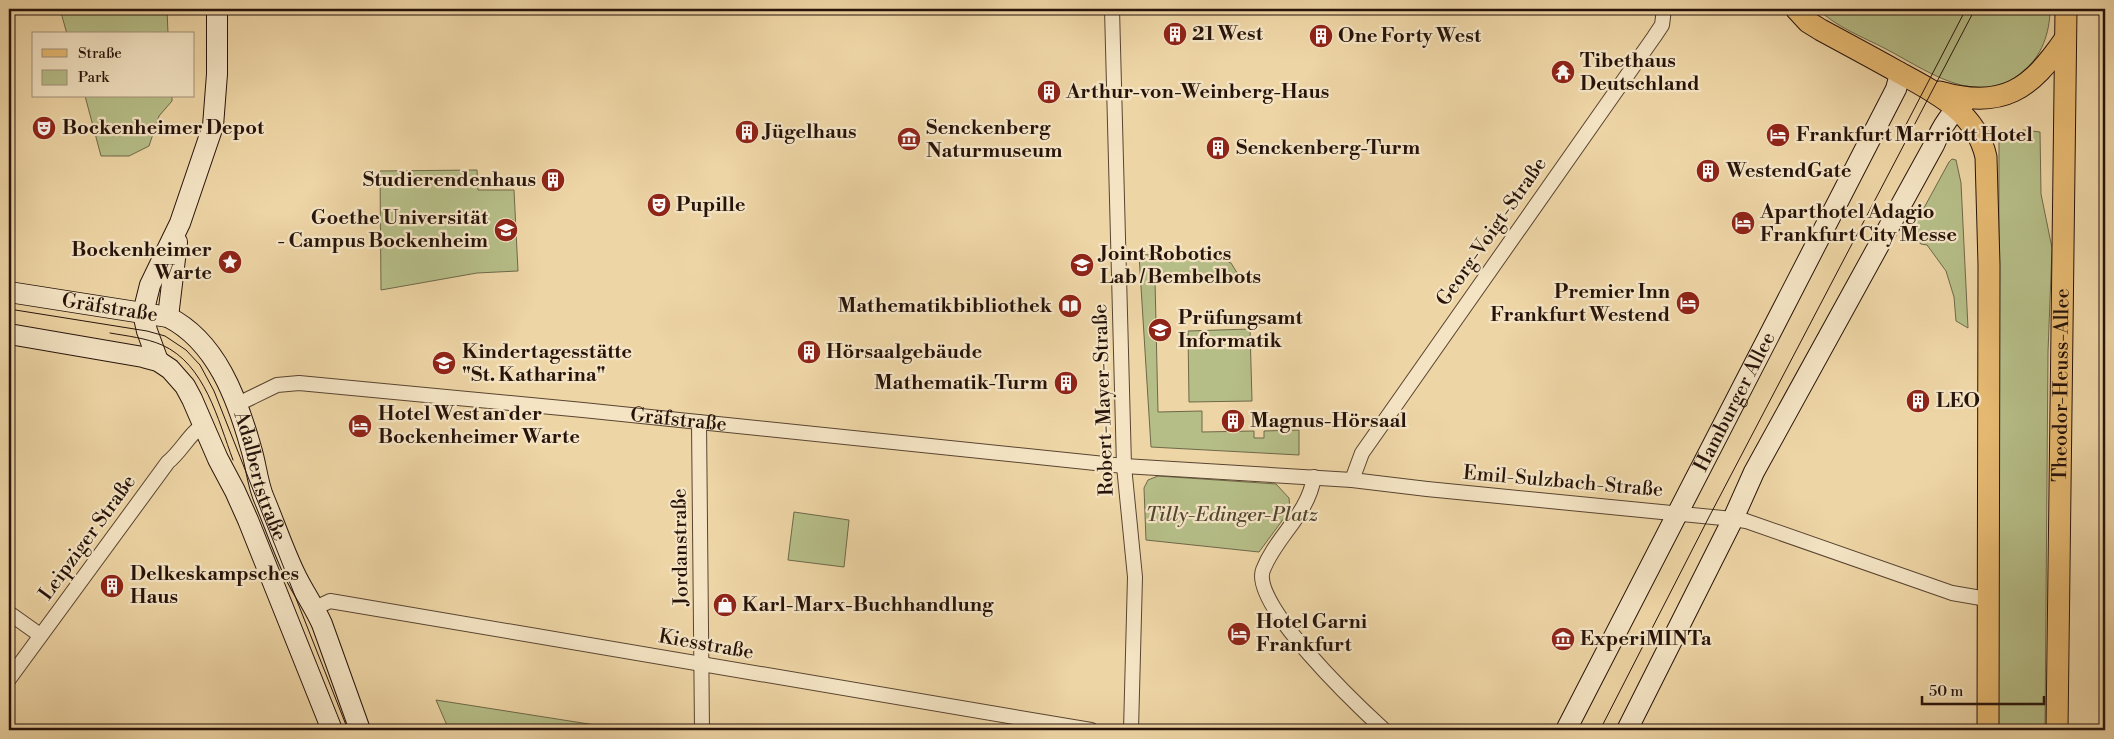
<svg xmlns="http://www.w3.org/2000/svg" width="2114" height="739" font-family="'Libre Bodoni',serif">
<rect width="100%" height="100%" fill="#eed5a5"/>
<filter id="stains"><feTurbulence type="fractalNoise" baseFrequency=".004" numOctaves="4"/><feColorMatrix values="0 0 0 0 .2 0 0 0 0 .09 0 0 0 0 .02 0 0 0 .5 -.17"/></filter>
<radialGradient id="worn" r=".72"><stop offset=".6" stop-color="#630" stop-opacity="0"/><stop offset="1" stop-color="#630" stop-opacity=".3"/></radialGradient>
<g fill="#b6be88" stroke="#6e6849">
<path d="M60,9H167L168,34H67Z"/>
<path d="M1818,9H2050C2050,59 2013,97 1961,85C1936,79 1909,61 1886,49C1863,37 1836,27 1818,9Z"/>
<path d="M85,96H172V101L159,116L149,146L129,156H101Z"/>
<path d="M2023,130L2040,132L2041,194L2052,248L2048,352L2045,730H1998L1999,139Z"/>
<path d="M1952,159L1956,160L1961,183L1968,328L1956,321L1954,297L1946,271L1927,245L1921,244L1913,237V228L1949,162Z"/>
<path d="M477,170L478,190H514L518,271L477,273L381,290L380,171Z"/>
<path d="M1207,253L1231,263L1239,276L1233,280H1155L1158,412L1202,411V432L1254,431V438H1264V431L1299,430V455L1151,447L1139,255Z"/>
<path d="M1250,329L1252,401L1189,402L1188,331Z"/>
<path d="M1158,476L1276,484L1289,498L1290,510L1259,552L1146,540L1144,488L1148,480Z"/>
<path d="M794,512L849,520L844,567L788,560Z"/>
<path d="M436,700L627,730H449Z"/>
</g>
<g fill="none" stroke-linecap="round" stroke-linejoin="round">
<g stroke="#594431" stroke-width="16">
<g id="street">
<path d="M1112,9L1124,466L1135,577L1131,730"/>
<path id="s1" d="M236,405L277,385L299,383L583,410L1124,466L1352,480L1427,489L1733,519L1746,521L1952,593L1987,599"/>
<path d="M699,422L702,730"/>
<path d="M1314,477C1308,515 1276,536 1263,570C1250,604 1358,706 1384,730"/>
<path d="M1352,480L1362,453L1654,37L1662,25L1664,9"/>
<path d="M315,608L330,601L336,602L1091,730"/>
<path d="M9,613L40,635"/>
<path d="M9,679L168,462C181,452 191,431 204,425"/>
</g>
</g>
<g stroke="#27130a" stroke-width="22">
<g id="secondary">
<path id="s2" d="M9,292L168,317C216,341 237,398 251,448C256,464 257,480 263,496C274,522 283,549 295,574C303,591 314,606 322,624L360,730"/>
<path d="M168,317L177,242"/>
<path d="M9,334L143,357L158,361L170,369L185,386L192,399L218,459L235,491L248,520L332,730"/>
<path d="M158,361L147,331L143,313L150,285L180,223L213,126L217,74V9"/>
<path id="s3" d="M1566,730L1896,89L1899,78V72"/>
<path d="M1627,730L1733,519L1754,472L1934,145C1942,126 1951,112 1968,99"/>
</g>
</g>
<g stroke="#27130a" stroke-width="23">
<g id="primary">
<path d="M1796,9L1808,22L1821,30C1847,44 1873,58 1898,72C1935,92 1976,112 1986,157L1989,265L1988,730"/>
<path d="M1940,92C2003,110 2031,89 2065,39"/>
<path id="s4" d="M2057,730L2066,9"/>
</g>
</g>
<use href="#street" stroke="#f4e4c4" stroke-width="14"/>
<use href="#secondary" stroke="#f4e4c4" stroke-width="20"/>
<use href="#primary" stroke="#e7ba72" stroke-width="21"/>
<g stroke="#27130a" stroke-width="1">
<path d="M1898,140L1966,9"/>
<path d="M9,309L147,331L165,336L186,350L200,365L214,391L348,730"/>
<path d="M110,333C127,336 146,338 162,345C205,364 218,420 233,460"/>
<path d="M1600,730L1709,517L1975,9"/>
</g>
</g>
<defs>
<g id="building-disc" transform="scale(1.25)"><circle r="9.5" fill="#8f2418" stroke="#f4e4c4"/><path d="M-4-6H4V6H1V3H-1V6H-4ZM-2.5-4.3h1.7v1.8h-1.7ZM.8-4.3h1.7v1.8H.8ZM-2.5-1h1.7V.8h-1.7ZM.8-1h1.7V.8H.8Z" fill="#fff"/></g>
<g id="temple-disc" transform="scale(1.25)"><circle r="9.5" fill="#8f2418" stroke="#f4e4c4"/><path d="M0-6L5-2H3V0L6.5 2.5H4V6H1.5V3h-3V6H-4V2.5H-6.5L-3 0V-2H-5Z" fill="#fff"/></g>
<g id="theatre-disc" transform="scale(1.25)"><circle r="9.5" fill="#8f2418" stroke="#f4e4c4"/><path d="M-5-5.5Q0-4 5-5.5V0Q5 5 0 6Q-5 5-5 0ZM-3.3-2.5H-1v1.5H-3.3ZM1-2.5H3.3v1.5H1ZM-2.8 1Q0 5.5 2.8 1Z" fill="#fff"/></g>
<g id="hotel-disc" transform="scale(1.25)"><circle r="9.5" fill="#8f2418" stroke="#f4e4c4"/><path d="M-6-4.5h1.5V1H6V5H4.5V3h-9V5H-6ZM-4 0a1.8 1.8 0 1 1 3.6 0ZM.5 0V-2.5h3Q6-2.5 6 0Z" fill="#fff"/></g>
<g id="museum-disc" transform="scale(1.25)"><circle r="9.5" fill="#8f2418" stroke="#f4e4c4"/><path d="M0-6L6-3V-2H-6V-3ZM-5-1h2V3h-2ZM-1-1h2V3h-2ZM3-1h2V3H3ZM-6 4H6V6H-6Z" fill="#fff"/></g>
<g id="university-disc" transform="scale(1.25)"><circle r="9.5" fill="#8f2418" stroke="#f4e4c4"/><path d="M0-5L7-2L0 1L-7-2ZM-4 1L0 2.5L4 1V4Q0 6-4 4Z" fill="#fff"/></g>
<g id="sight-disc" transform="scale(1.25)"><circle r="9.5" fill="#8f2418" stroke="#f4e4c4"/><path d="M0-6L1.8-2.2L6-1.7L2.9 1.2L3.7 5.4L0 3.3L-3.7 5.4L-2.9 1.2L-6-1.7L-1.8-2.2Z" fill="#fff"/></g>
<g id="library-disc" transform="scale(1.25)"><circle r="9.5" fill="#8f2418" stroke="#f4e4c4"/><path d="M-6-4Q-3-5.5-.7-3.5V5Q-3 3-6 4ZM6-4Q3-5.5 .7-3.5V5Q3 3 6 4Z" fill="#fff"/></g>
<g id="school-disc" transform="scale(1.25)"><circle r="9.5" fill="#8f2418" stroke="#f4e4c4"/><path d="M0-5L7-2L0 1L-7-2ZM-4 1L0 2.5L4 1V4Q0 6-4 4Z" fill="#fff"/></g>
<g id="shop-disc" transform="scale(1.25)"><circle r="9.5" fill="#8f2418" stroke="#f4e4c4"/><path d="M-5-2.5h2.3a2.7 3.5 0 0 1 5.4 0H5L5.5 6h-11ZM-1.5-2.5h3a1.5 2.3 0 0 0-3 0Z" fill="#fff"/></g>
</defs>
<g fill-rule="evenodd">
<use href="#building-disc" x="1175" y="34"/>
<use href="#building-disc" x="1321" y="36"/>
<use href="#temple-disc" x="1563" y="72"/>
<use href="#building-disc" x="1049" y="92"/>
<use href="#theatre-disc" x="44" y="128"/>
<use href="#building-disc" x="747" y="132"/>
<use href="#hotel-disc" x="1778" y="135"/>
<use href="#museum-disc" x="909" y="139"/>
<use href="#building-disc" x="1218" y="148"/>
<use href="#building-disc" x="1708" y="171"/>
<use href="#building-disc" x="553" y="180"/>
<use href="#theatre-disc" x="659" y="205"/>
<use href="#hotel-disc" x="1743" y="223"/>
<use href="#university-disc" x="506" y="230"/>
<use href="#sight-disc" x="230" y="262"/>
<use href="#university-disc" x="1082" y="265"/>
<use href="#hotel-disc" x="1688" y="303"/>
<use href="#library-disc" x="1070" y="306"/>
<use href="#university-disc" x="1160" y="330"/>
<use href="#building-disc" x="809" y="352"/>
<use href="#school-disc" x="444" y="363"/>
<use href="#building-disc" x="1066" y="383"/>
<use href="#building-disc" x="1918" y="401"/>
<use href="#building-disc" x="1233" y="421"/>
<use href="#hotel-disc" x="360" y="426"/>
<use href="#building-disc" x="112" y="586"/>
<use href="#shop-disc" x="725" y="605"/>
<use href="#hotel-disc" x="1239" y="634"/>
<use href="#museum-disc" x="1563" y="639"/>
</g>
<g text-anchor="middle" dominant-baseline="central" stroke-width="4.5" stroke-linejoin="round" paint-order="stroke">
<g font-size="20" font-weight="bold" fill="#27130a" stroke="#f4e4c4" text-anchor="start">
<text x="1192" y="34">21 West</text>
<text x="1338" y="36">One Forty West</text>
<text x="1580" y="61">Tibethaus<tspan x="1580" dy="23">Deutschland</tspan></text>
<text x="1066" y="92">Arthur-von-Weinberg-Haus</text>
<text x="62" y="128">Bockenheimer Depot</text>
<text x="926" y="128">Senckenberg<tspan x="926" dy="23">Naturmuseum</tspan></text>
<text x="764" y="132">Jügelhaus</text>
<text x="1796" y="135">Frankfurt Marriott Hotel</text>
<text x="1236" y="148">Senckenberg-Turm</text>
<text x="1726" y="171">WestendGate</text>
<text x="536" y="180" text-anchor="end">Studierendenhaus</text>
<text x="676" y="205">Pupille</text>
<text x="1760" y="212">Aparthotel Adagio<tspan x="1760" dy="23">Frankfurt City Messe</tspan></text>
<text x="488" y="218" text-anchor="end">Goethe Universität<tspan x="488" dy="23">- Campus Bockenheim</tspan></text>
<text x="212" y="250" text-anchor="end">Bockenheimer<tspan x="212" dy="23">Warte</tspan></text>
<text x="1100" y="254">Joint Robotics<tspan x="1100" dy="23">Lab / Bembelbots</tspan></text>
<text x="1670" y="292" text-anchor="end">Premier Inn<tspan x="1670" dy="23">Frankfurt Westend</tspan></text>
<text x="1052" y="306" text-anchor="end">Mathematikbibliothek</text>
<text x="1178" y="318">Prüfungsamt<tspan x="1178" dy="23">Informatik</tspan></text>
<text x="462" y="352">Kindertagesstätte<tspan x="462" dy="23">"St. Katharina"</tspan></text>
<text x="826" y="352">Hörsaalgebäude</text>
<text x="1048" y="383" text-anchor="end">Mathematik-Turm</text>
<text x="1936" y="401">LEO</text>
<text x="378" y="414">Hotel West an der<tspan x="378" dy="23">Bockenheimer Warte</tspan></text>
<text x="1250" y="421">Magnus-Hörsaal</text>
<text x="130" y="574">Delkeskampsches<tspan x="130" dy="23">Haus</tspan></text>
<text x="742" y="605">Karl-Marx-Buchhandlung</text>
<text x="1256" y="622">Hotel Garni<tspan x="1256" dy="23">Frankfurt</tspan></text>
<text x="1580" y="639">ExperiMINTa</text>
</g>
<g font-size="20" fill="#27130a" stroke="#f4e4c4">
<text transform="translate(1492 232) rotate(-55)">Georg-Voigt-Straße</text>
<text stroke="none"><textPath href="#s2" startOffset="102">Gräfstraße</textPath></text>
<text stroke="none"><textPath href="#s4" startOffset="345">Theodor-Heuss-Allee</textPath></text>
<text transform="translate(1104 400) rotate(-92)">Robert-Mayer-Straße</text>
<text stroke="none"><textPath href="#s3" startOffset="369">Hamburger Allee</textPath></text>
<text stroke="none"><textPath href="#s1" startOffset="449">Gräfstraße</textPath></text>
<text stroke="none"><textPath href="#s2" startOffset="350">Adalbertstraße</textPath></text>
<text transform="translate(1563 482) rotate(5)">Emil-Sulzbach-Straße</text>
<text transform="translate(88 538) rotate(-54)">Leipziger Straße</text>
<text transform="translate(681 547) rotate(-91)">Jordanstraße</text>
<text transform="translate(706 645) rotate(10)">Kiesstraße</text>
</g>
<g font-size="20" font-style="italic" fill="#524630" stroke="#f4e4c4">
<text x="1232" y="515">Tilly-Edinger-Platz</text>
</g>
</g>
<rect width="2114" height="739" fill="none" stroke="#eed5a5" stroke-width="30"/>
<rect x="10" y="10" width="2094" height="719" fill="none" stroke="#27130a" stroke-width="2.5"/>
<rect x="15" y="15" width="2084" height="709" fill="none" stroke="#27130a"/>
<rect x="32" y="32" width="162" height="65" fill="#f4e4c4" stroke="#a2907a"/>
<rect x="42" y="49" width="25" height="8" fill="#e7ba72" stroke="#a2907a"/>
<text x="78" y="58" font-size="15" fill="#27130a">Straße</text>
<rect x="42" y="70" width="25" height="15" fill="#b6be88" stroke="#a2907a"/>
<text x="78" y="82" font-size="15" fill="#27130a">Park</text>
<path d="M1922 696v8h122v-8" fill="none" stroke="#27130a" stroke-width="2.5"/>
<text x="1929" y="696" font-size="15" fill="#27130a" stroke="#f4e4c4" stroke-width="4" paint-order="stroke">50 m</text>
<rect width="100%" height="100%" filter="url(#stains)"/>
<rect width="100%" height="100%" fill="url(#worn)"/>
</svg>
